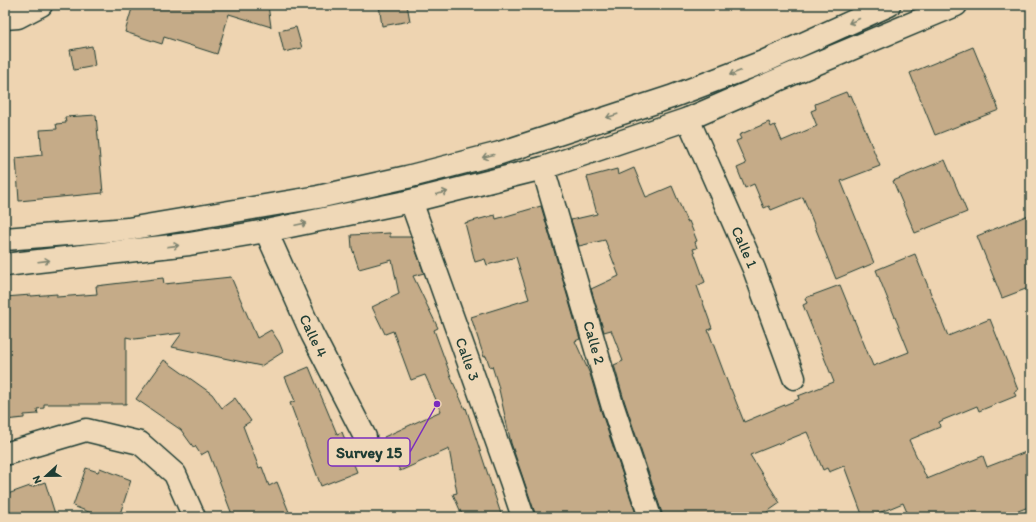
<svg xmlns="http://www.w3.org/2000/svg" width="1036" height="522" font-family="Itim,sans-serif">
<rect width="100%" height="100%" fill="#eed4b1"/>
<filter id="ink" filterUnits="userSpaceOnUse"><feTurbulence type="fractalNoise" baseFrequency=".025" numOctaves="2"/><feDisplacementMap in="SourceGraphic" scale="8" xChannelSelector="R" yChannelSelector="G"/><feConvolveMatrix kernelMatrix="1 2 1 2 8 2 1 2 1" color-interpolation-filters="sRGB"/></filter>
<g filter="url(#ink)">
<g fill="#c5ab88" stroke="#1f3d34">
<path d="M133,5H268L271,27L229,14L217,54L164,37L162,44L125,32Z"/>
<path d="M379,5H407L410,21L382,26Z"/>
<path d="M296,27L302,48L284,52L279,31Z"/>
<path d="M92,46L95,66L74,70L70,50Z"/>
<path d="M973,47L999,110L935,135L910,73Z"/>
<path d="M846,92L848,96L851,95L880,166L841,181L874,263L836,279L803,197L771,210L769,206L764,208L754,184L745,188L737,168L746,164L736,141L741,139L739,135L769,122L771,127L775,125L782,141L817,126L811,111L816,109L815,104Z"/>
<path d="M96,115L103,193L19,201L16,158L42,155L40,130L57,129L56,124L66,123L65,117Z"/>
<path d="M945,160L967,212L915,233L893,181Z"/>
<path d="M634,168L646,197L672,186L687,222L689,221L697,241L695,242L697,248L693,249L705,282L697,286L712,328L708,330L730,389H731L744,422L799,399L798,396L834,382L803,305L807,303L805,298L840,285L873,366L909,352L876,270L915,254L948,336L990,319L1018,390L1014,392L1016,396L979,411L977,406L943,420L939,422L940,427L909,440L927,479L983,456L987,467L1031,450V506L1003,517H909L903,503L869,517H863L844,466L829,472L827,468L823,470L807,432L750,455L780,503L760,517H662V513L624,400L614,365L623,361L611,330L604,332L591,289L619,276L605,240L579,246L571,220L597,214L587,177L617,169L618,175Z"/>
<path d="M541,206L580,339L575,341L590,374L600,408L637,517H535V513L511,443L498,385L492,366L490,367L486,356L484,357L471,317L529,299L516,257L487,265L485,259L475,262L465,223L495,215L496,219Z"/>
<path d="M1031,214V287L1002,298L977,236Z"/>
<path d="M390,233V237H411L424,273L413,276L438,328L434,330L453,382L465,409L466,408L502,517H463L453,494L457,493L449,449L400,471L384,437L441,411L425,375L411,380L393,331L385,334L372,307L399,294L392,260L359,269L352,248L351,235Z"/>
<path d="M231,277L257,338L271,330L279,342L283,352L261,366L172,347L182,333L135,339L126,337V404H44V408L37,409L38,414L24,415V418L5,420V297L31,295V296L57,294V297L97,294L96,286L163,278L164,284Z"/>
<path d="M164,360L212,394L222,408L235,398L251,421L243,426L259,468L262,467L269,486L277,482L291,517H233L208,451L201,455L195,446L194,448L181,430L136,399Z"/>
<path d="M309,367L337,434L342,432L347,445L350,444L357,460L353,462L357,472L321,486L290,403L295,401L285,377Z"/>
<path d="M86,468L98,472L100,468L131,480L119,517H102L73,506Z"/>
<path d="M45,482L56,517H5V495L30,486L31,487Z"/>
</g>
<g fill="none" stroke-linecap="round" stroke-linejoin="round">
<g stroke="#1f3d34" stroke-width="25">
<g id="minor">
<path d="M5,18L18,17L41,5"/>
<path id="s1" d="M688,119L754,269L794,378"/>
<path id="s2" d="M543,168L612,404L650,517"/>
<path id="s3" d="M411,201L511,481L523,517"/>
<path id="s4" d="M266,231L312,334L365,437"/>
<path d="M5,454L86,430L140,443L175,474L194,517"/>
</g>
</g>
<g stroke="#1f3d34" stroke-width="25">
<g id="tertiary">
<path d="M5,239L128,229L318,197L407,177L500,153L671,97L763,62L889,5"/>
<path d="M5,265L30,262L189,244L266,231L411,201L543,168L688,119L801,70L956,5"/>
</g>
</g>
<use href="#minor" stroke="#efd8b7" stroke-width="22"/>
<use href="#tertiary" stroke="#efd8b7" stroke-width="22"/>
</g>
<defs><path id="oneway-shaft" d="M-6 0H5M1.5-3L5.5 0L1.5 3" fill="none" stroke-width="1.6" stroke-linecap="round" stroke-linejoin="round"/></defs>
<g stroke="#7d836f">
<use href="#oneway-shaft" transform="translate(854 21) rotate(156)"/>
<use href="#oneway-shaft" transform="translate(735 73) rotate(159)"/>
<use href="#oneway-shaft" transform="translate(612 116) rotate(162)"/>
<use href="#oneway-shaft" transform="translate(488 156) rotate(165)"/>
<use href="#oneway-shaft" transform="translate(442 193) rotate(-14)"/>
<use href="#oneway-shaft" transform="translate(301 224) rotate(-12)"/>
<use href="#oneway-shaft" transform="translate(173 246) rotate(-7)"/>
<use href="#oneway-shaft" transform="translate(44 261) rotate(-7)"/>
</g>
</g>
<g text-anchor="middle" dominant-baseline="central" stroke-width="3" stroke-linejoin="round" paint-order="stroke">
<g font-size="15" fill="#1f3d34" stroke="#efd8b7">
<text stroke="none"><textPath href="#s1" startOffset="140">Calle 1</textPath></text>
<text stroke="none"><textPath href="#s4" startOffset="115">Calle 4</textPath></text>
<text stroke="none"><textPath href="#s2" startOffset="182">Calle 2</textPath></text>
<text stroke="none"><textPath href="#s3" startOffset="168">Calle 3</textPath></text>
</g>
</g>
<path fill="none" stroke="#7b2cbf" stroke-width="1.5" d="M437 404L410 452"/>
<circle fill="#7b2cbf" stroke="#efd8b7" stroke-width="1.5" cx="437" cy="404" r="4"/>
<rect fill="#efd8b7" stroke="#7b2cbf" stroke-width="1.5" x="328" y="438" width="82" height="28" rx="4"/>
<g font-size="16" text-anchor="middle" font-weight="bold" fill="#1f3d34">
<text x="369" y="458">Survey 15</text>
</g>
<rect width="1036" height="522" fill="none" stroke="#efd8b7" stroke-width="20"/>
<rect x="10" y="10" width="1016" height="502" fill="none" stroke="#1f3d34" stroke-width="1.5" filter="url(#ink)"/>
<g transform="translate(46 476) rotate(248)" stroke="#efd8b7" stroke-width="3" paint-order="stroke">
<path d="M0-3L7 15L0 10L-7 15Z" fill="#1f3d34"/>
<text y="-6" font-size="11" font-weight="bold" text-anchor="middle" fill="#1f3d34">N</text>
</g>
</svg>
